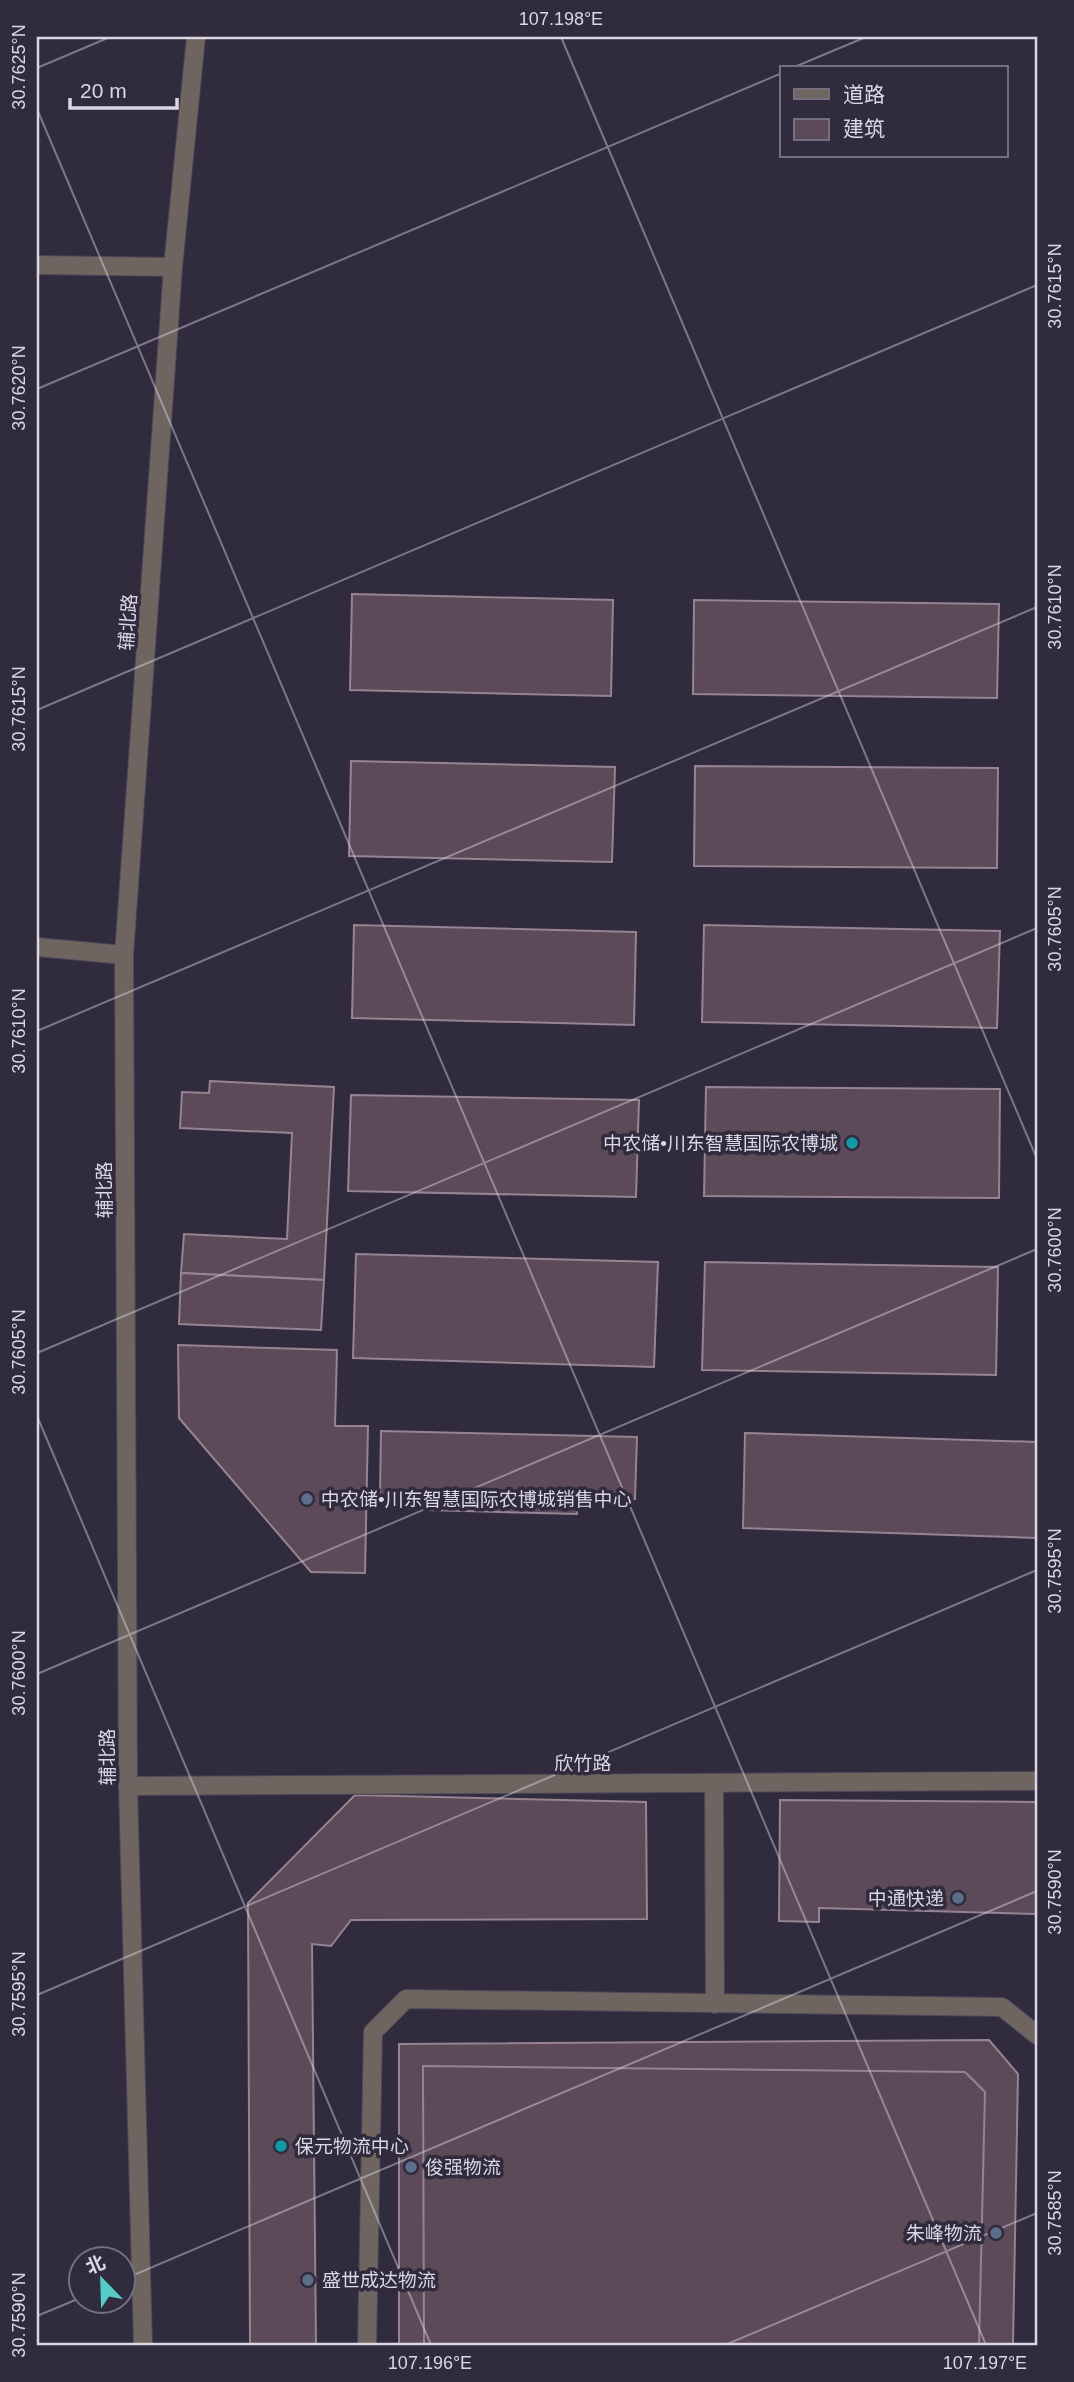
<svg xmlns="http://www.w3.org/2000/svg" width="1074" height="2382" font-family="Helvetica,'Noto Sans SC',sans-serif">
<rect width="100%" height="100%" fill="#302b3d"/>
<g fill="#5c4a58" stroke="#978392" stroke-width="2">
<path d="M352,594L613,600L611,696L350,690Z"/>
<path d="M694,600L999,604L997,698L693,694Z"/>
<path d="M351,761L615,767L612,862L349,856Z"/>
<path d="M695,766L998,768L997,868L694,866Z"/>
<path d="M354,925L636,932L634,1025L352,1018Z"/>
<path d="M704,925L1000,931L997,1028L702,1022Z"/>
<path d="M210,1081L334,1087L324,1280L181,1273L184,1234L287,1239L292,1133L180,1128L182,1092L209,1093Z"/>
<path d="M706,1087L1000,1089L999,1198L704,1196Z"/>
<path d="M351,1095L639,1100L636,1197L348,1191Z"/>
<path d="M356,1254L658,1262L654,1367L353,1358Z"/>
<path d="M705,1262L998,1267L996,1375L702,1370Z"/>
<path d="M181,1273L324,1280L321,1330L179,1324Z"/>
<path d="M178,1345L337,1350L335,1426H368L365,1573L311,1572L179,1418Z"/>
<path d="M381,1431L637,1437L635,1499L578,1497L577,1514L427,1510V1496L380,1495Z"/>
<path d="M745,1433L1037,1442V1538L743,1528Z"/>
<path d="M355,1795L646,1802L647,1919L351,1920L331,1946L312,1944L316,2345H250L248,1903Z"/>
<path d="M780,1800L1037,1802V1914L819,1908V1922L779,1921Z"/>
<path d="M989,2040L1018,2074L1013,2345H399V2044Z"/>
<path d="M423,2066L965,2072L985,2092L979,2345H424Z"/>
</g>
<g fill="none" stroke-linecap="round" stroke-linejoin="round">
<g stroke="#4b4758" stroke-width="20">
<g id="minor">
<path d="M37,265L173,267"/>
<path d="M37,947L124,955"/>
<path d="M714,1783L715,2004"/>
<path d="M128,1786L1037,1781"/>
<path d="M143,2345L128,1786L124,955L173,267L196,37"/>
<path d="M367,2345L373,2032L406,1999L1002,2007L1037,2035"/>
</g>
</g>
<use href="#minor" stroke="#6f6560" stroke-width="18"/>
</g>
<path fill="none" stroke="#dbd8e4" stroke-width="2" stroke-opacity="0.45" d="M561,37L1037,1159M37,68L110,37M792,68L866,37M37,109L986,2345M37,389L782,73M37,710L1037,285M37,1031L1037,607M37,1353L1037,928M37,1416L431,2345M37,1674L1037,1249M37,1995L1037,1570M122,2280L1037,1891M37,2316L80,2298M725,2345L1037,2213"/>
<g fill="#0f9aa8" stroke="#302b3d" stroke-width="2.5">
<circle cx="852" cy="1143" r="7"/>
<circle cx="281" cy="2146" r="7"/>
</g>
<g fill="#5c6f8a" stroke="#302b3d" stroke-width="2.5">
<circle cx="307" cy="1499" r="7"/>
<circle cx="958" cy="1898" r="7"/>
<circle cx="411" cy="2167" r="7"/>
<circle cx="996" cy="2233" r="7"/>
<circle cx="308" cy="2280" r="7"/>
</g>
<g text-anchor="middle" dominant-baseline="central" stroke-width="7" stroke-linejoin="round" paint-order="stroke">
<g font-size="19" fill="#dbd8e4" stroke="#302b3d">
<text transform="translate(128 622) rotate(-86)">辅北路</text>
<text transform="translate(104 1190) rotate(-90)">辅北路</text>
<text transform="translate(107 1757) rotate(-90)">辅北路</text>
<text x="583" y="1763">欣竹路</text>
</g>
<g font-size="19" fill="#dbd8e4" stroke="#302b3d" text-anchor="start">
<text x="838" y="1143" text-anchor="end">中农储•川东智慧国际农博城</text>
<text x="321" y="1499">中农储•川东智慧国际农博城销售中心</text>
<text x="944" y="1898" text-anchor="end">中通快递</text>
<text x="295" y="2146">保元物流中心</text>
<text x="425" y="2167">俊强物流</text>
<text x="982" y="2233" text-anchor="end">朱峰物流</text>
<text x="322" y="2280">盛世成达物流</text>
</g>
</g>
<rect width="1074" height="2382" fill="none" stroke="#302b3d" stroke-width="77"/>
<rect x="780" y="66" width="228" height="91" fill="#302b3d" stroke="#747080" stroke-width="2"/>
<rect x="794" y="89" width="35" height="10" fill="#6f6560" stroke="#747080" stroke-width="2"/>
<text x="843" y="102" font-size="21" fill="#dbd8e4">道路</text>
<rect x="794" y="119" width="35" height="21" fill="#5c4a58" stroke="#747080" stroke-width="2"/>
<text x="843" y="136" font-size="21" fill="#dbd8e4">建筑</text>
<g transform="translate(102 2280) rotate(337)"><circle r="33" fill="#302b3d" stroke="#747080" stroke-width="2"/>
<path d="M0-5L12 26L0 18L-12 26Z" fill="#53cdc9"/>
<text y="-10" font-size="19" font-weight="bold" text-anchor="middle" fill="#dbd8e4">北</text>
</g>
<path d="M70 98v10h107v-10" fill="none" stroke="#dbd8e4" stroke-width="3.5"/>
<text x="80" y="98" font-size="21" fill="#dbd8e4" stroke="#302b3d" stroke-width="5" paint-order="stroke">20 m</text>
<rect x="38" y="38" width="998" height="2306" fill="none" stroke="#dbd8e4" stroke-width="2.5"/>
<g font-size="18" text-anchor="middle" fill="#dbd8e4">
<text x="561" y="25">107.198°E</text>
<text transform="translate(19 67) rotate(-90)" y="6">30.7625°N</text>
<text transform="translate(1055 286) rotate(-90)" y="6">30.7615°N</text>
<text transform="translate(19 388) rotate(-90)" y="6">30.7620°N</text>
<text transform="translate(1055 607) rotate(-90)" y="6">30.7610°N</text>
<text transform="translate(19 709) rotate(-90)" y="6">30.7615°N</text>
<text transform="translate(1055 929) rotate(-90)" y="6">30.7605°N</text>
<text transform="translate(19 1031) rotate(-90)" y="6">30.7610°N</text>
<text transform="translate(1055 1250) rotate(-90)" y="6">30.7600°N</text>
<text transform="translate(19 1352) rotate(-90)" y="6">30.7605°N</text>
<text transform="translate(1055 1571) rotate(-90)" y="6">30.7595°N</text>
<text transform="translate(19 1673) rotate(-90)" y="6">30.7600°N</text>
<text transform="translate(1055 1892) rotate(-90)" y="6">30.7590°N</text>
<text transform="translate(19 1994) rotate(-90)" y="6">30.7595°N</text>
<text transform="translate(1055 2213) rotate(-90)" y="6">30.7585°N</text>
<text transform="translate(19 2315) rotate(-90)" y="6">30.7590°N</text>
<text x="430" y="2369">107.196°E</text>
<text x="985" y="2369">107.197°E</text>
</g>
</svg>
